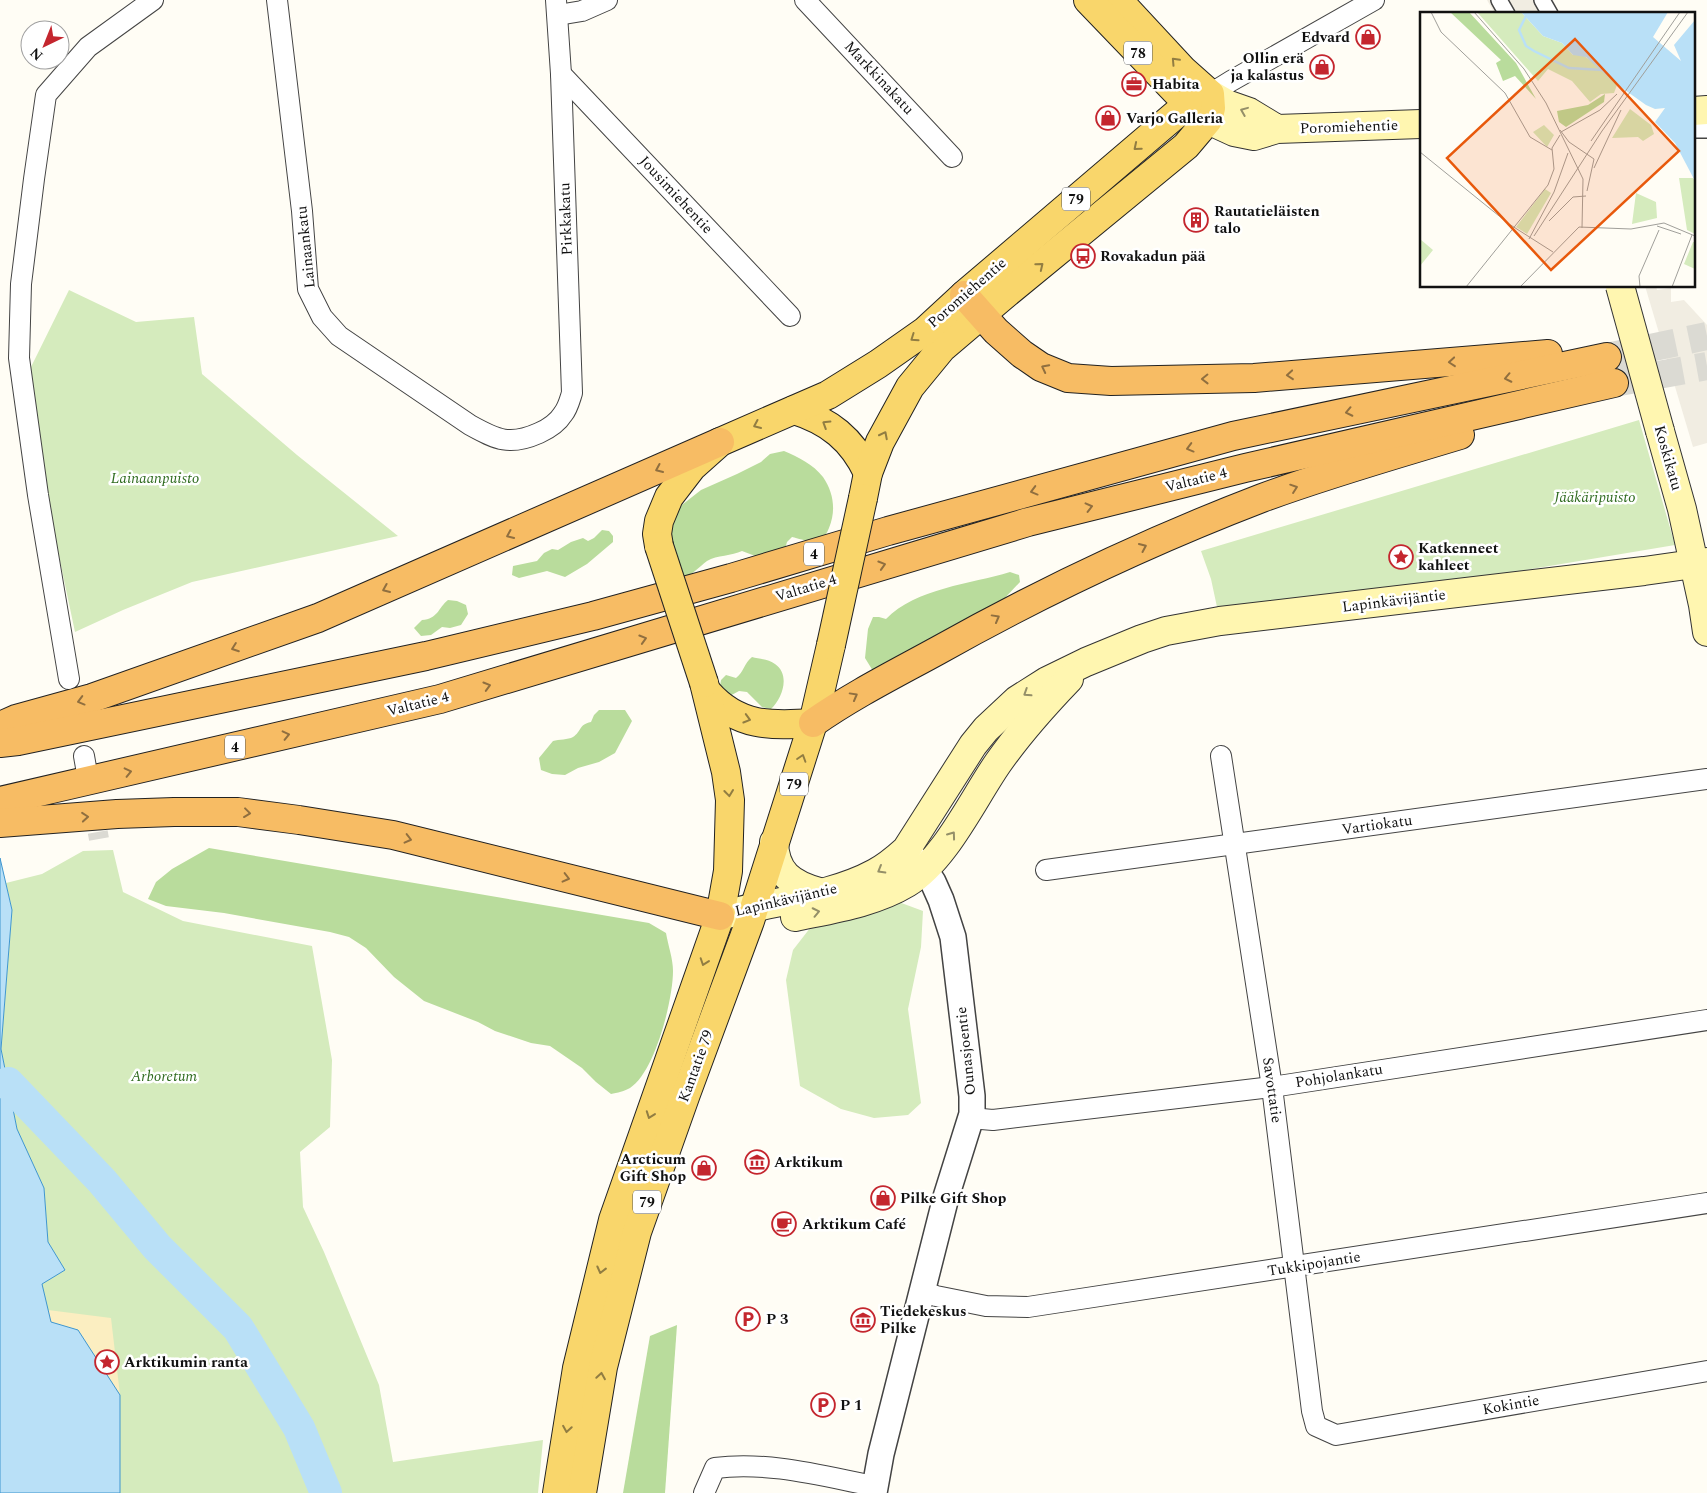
<svg xmlns="http://www.w3.org/2000/svg" width="1707" height="1493" font-family="Spectral,serif">
<rect width="100%" height="100%" fill="#fffdf5"/>
<g fill="#d5ebbd">
<path d="M69,290L136,322L194,317L202,374L297,455L398,536L192,582L123,610L75,632L49,509L37,433L31,367Z"/>
<path d="M1639,420L1675,545L1220,621L1211,579L1201,551Z"/>
<path d="M113,850L123,892L183,921L312,946L332,1060L330,1127L300,1152L303,1207L324,1252L379,1385L393,1462L543,1440L538,1493H120V1395L78,1330L51,1322L41,1284L65,1270L48,1242L44,1188L17,1129L1,1049L12,910L6,883L42,874L83,851Z"/>
<path d="M896,901L923,911L921,947L908,1009L921,1103L908,1115L874,1118L841,1109L800,1086L786,980L793,950L814,923Z"/>
</g>
<g fill="#b9dc9c">
<path d="M784,451C798,457 813,464 823,477C834,493 836,511 829,528C827,533 824,538 819,540C811,543 800,539 792,537L787,542L785,549C776,552 767,552 758,557L742,551C732,556 717,555 707,561C699,567 693,574 684,578L677,575L666,530L678,508L701,490L737,474L761,462L770,454Z"/>
<path d="M602,530L609,531L613,536V542L587,564L565,577L547,571L519,578L512,575L513,566L537,561L544,553L552,549L558,550L571,542L583,538L588,541L594,538Z"/>
<path d="M1010,572L1019,575L1020,582L1002,601L873,671L865,658L868,629L873,617H879L886,619C916,588 971,584 1010,572Z"/>
<path d="M448,600L457,601L466,605L468,614L461,625L450,628L442,627L431,635L421,636L414,628L422,620C438,619 438,608 448,600Z"/>
<path d="M752,657C759,659 769,659 775,664C791,675 782,699 771,709L762,707L747,692L739,691L728,697L720,686L721,680L726,675L736,678C744,672 744,663 752,657Z"/>
<path d="M599,710H625L632,721L615,753L599,762L578,768L565,775L552,774L541,770L539,758L553,741C559,739 568,740 573,737C582,731 578,725 591,722L594,715Z"/>
<path d="M209,848L649,923L666,933C668,945 673,959 673,971C673,1000 655,1072 630,1088C625,1091 617,1093 611,1094L596,1082L582,1068L550,1046L531,1043L495,1031L478,1022L424,1001L394,977L366,948L349,937L330,932L224,913L166,906L148,899L156,882L172,869Z"/>
<path d="M677,1325L665,1493H623L650,1336Z"/>
</g>
<path fill="#fbeec1" d="M48,1310L111,1318L120,1395L78,1330L51,1322Z"/>
<g fill="#f1ede2">
<path d="M1487,0H1553L1560,14H1495Z"/>
<path d="M1645,286H1656L1657,290L1671,288V302L1684,300L1707,325V443L1693,447Z"/>
</g>
<path fill="#b9e0f7" stroke="#3f96cf" d="M0,858L12,910L1,1049L17,1129L44,1188L48,1242L65,1270L42,1284L51,1322L78,1330L120,1395V1493H0Z"/>
<g fill="none" stroke-linecap="round" stroke-linejoin="round">
<path stroke="#b9e0f7" stroke-width="32" d="M8,1083L102,1181L157,1247L238,1328L299,1428L326,1493"/>
<path stroke="#dbdad3" stroke-width="20" stroke-dasharray="20 10" stroke-linecap="butt" d="M87,773L99,839"/>
<g stroke="#dbdad3" stroke-width="28" stroke-dasharray="28 14" stroke-linecap="butt">
<path d="M1607,357L1707,336"/>
<path d="M1614,383L1707,366"/>
</g>
<g stroke="#444" stroke-width="18">
<g id="pedestrian">
<path d="M1499,0L1507,14"/>
<path d="M1542,0L1550,14"/>
<path d="M1693,130H1707"/>
</g>
</g>
<g stroke="#444" stroke-width="22">
<g id="minor">
<path d="M277,0L302,211L308,289L322,317L339,336L470,425C497,440 510,446 539,433C548,429 558,422 563,414C568,408 570,399 572,393L561,74L556,0"/>
<path d="M805,0L952,157"/>
<path d="M558,15L582,11L607,0"/>
<path d="M561,74L790,316"/>
<path d="M1210,94L1231,81L1374,0"/>
<path d="M69,679L38,495L19,358L21,284L34,179L46,95L88,47L153,0"/>
<path d="M84,756L87,773"/>
<path d="M1221,756L1272,1087L1312,1411L1316,1426L1336,1435L1707,1371"/>
<path d="M1046,870L1707,779"/>
<path d="M970,1118L993,1120L1272,1087L1707,1020"/>
<path d="M921,1291L936,1296L986,1306L1028,1307L1707,1203"/>
<path d="M704,1493L715,1468C768,1461 822,1476 874,1486"/>
</g>
</g>
<g stroke="#444" stroke-width="28">
<path id="tertiary" d="M874,1493L881,1454L946,1197L972,1114V1096L953,937L941,900L933,882L925,870L912,856"/>
</g>
<g stroke="#333" stroke-width="30">
<g id="secondary">
<path d="M1693,111L1707,110"/>
<path d="M1277,129L1249,112L1229,105L1210,94L1188,104L1208,120L1234,132L1254,136L1277,129L1421,124"/>
<path d="M1660,431L1682,509L1703,605L1707,632"/>
<path d="M774,842C775,873 791,884 819,892"/>
<path d="M720,916C770,901 829,898 875,873C887,867 896,859 906,850L973,745L986,729L1017,700L1047,681L1086,662L1142,639L1166,631L1220,621L1644,571L1707,562"/>
<path d="M795,917C833,909 874,903 907,883C945,860 973,799 998,763C1019,733 1044,705 1069,679"/>
</g>
</g>
<g stroke="#222" stroke-width="30">
<g id="primary">
<path d="M794,410C829,421 852,439 868,473"/>
<path d="M863,498L868,473L880,442L910,387L942,348L1002,297L1186,146L1208,120L1211,108L1210,94L1183,70L1118,0"/>
<path d="M659,546L657,534L659,521L669,497L692,467L720,442L828,395L878,364L925,331L964,295L1188,104L1088,0"/>
<path d="M708,693C738,727 771,726 813,723"/>
<path d="M557,1493L577,1368L613,1220L720,916L728,871L730,800L726,772L704,683"/>
<path d="M582,1493L603,1367L637,1232L686,1094L750,921L813,723L831,645"/>
</g>
</g>
<g stroke="#222" stroke-width="30">
<g id="trunk">
<path d="M964,295L996,331L1022,354L1041,367L1068,378L1111,381L1254,378L1548,354"/>
<path d="M813,723C853,695 895,674 937,651C1042,592 1150,541 1262,498C1327,474 1394,455 1460,435"/>
<path d="M0,726L16,719L92,698L318,618L720,442"/>
<path d="M0,743L18,741L426,656L593,616L731,578L888,531L1233,436L1607,357"/>
<path d="M0,801L440,699L1028,522L1245,468L1614,383"/>
<path d="M0,823L117,814L174,812H238L299,820L393,835L720,916"/>
</g>
</g>
<use href="#pedestrian" stroke="#fff" stroke-width="15"/>
<use href="#minor" stroke="#fff" stroke-width="20"/>
<use href="#tertiary" stroke="#fff" stroke-width="25"/>
<use href="#secondary" stroke="#fff6b0" stroke-width="28"/>
<use href="#primary" stroke="#f9d66b" stroke-width="28"/>
<use href="#trunk" stroke="#f7bc64" stroke-width="28"/>
<g stroke="#333" stroke-width="30" stroke-linecap="butt">
<path id="secondary-bridge" d="M1620,286L1660,431"/>
</g>
<g stroke="#222" stroke-width="30" stroke-linecap="butt">
<g id="primary-bridge">
<path d="M659,546L704,683"/>
<path d="M831,645L863,498"/>
</g>
</g>
<use href="#secondary-bridge" stroke="#fff6b0" stroke-width="28"/>
<use href="#primary-bridge" stroke="#f9d66b" stroke-width="28"/>
</g>
<defs><path id="oneway-chevron" d="M-2-3.5L2.5 0L-2 3.5" fill="none" stroke-width="1.6" stroke-linecap="round" stroke-linejoin="round" transform="scale(1.25)"/></defs>
<g stroke="#917d42">
<use href="#oneway-chevron" transform="translate(1175 61) rotate(-133)"/>
<use href="#oneway-chevron" transform="translate(1137 147) rotate(140)"/>
<use href="#oneway-chevron" transform="translate(1040 266) rotate(-39)"/>
<use href="#oneway-chevron" transform="translate(914 338) rotate(145)"/>
<use href="#oneway-chevron" transform="translate(826 424) rotate(-148)"/>
<use href="#oneway-chevron" transform="translate(757 425) rotate(156)"/>
<use href="#oneway-chevron" transform="translate(884 435) rotate(-63)"/>
<use href="#oneway-chevron" transform="translate(747 719) rotate(16)"/>
<use href="#oneway-chevron" transform="translate(802 758) rotate(-72)"/>
<use href="#oneway-chevron" transform="translate(729 793) rotate(83)"/>
<use href="#oneway-chevron" transform="translate(704 962) rotate(109)"/>
<use href="#oneway-chevron" transform="translate(650 1115) rotate(110)"/>
<use href="#oneway-chevron" transform="translate(601 1270) rotate(104)"/>
<use href="#oneway-chevron" transform="translate(601 1376) rotate(-81)"/>
<use href="#oneway-chevron" transform="translate(567 1429) rotate(99)"/>
</g>
<g stroke="#948f68">
<use href="#oneway-chevron" transform="translate(1244 111) rotate(-158)"/>
<use href="#oneway-chevron" transform="translate(1027 693) rotate(147)"/>
<use href="#oneway-chevron" transform="translate(952 835) rotate(-54)"/>
<use href="#oneway-chevron" transform="translate(881 870) rotate(150)"/>
<use href="#oneway-chevron" transform="translate(816 912) rotate(-12)"/>
</g>
<g stroke="#906f3f">
<use href="#oneway-chevron" transform="translate(1452 362) rotate(175)"/>
<use href="#oneway-chevron" transform="translate(1045 368) rotate(-153)"/>
<use href="#oneway-chevron" transform="translate(1290 375) rotate(175)"/>
<use href="#oneway-chevron" transform="translate(1508 378) rotate(168)"/>
<use href="#oneway-chevron" transform="translate(1205 379) rotate(179)"/>
<use href="#oneway-chevron" transform="translate(1349 412) rotate(168)"/>
<use href="#oneway-chevron" transform="translate(1190 448) rotate(165)"/>
<use href="#oneway-chevron" transform="translate(659 469) rotate(156)"/>
<use href="#oneway-chevron" transform="translate(1294 488) rotate(-19)"/>
<use href="#oneway-chevron" transform="translate(1034 491) rotate(165)"/>
<use href="#oneway-chevron" transform="translate(1089 507) rotate(-14)"/>
<use href="#oneway-chevron" transform="translate(510 535) rotate(156)"/>
<use href="#oneway-chevron" transform="translate(1143 547) rotate(-24)"/>
<use href="#oneway-chevron" transform="translate(882 565) rotate(-17)"/>
<use href="#oneway-chevron" transform="translate(386 589) rotate(157)"/>
<use href="#oneway-chevron" transform="translate(996 618) rotate(-29)"/>
<use href="#oneway-chevron" transform="translate(643 639) rotate(-17)"/>
<use href="#oneway-chevron" transform="translate(235 648) rotate(160)"/>
<use href="#oneway-chevron" transform="translate(487 686) rotate(-16)"/>
<use href="#oneway-chevron" transform="translate(854 696) rotate(-29)"/>
<use href="#oneway-chevron" transform="translate(81 701) rotate(165)"/>
<use href="#oneway-chevron" transform="translate(286 735) rotate(-13)"/>
<use href="#oneway-chevron" transform="translate(128 772) rotate(-13)"/>
<use href="#oneway-chevron" transform="translate(247 813) rotate(7)"/>
<use href="#oneway-chevron" transform="translate(85 817) rotate(-5)"/>
<use href="#oneway-chevron" transform="translate(408 839) rotate(14)"/>
<use href="#oneway-chevron" transform="translate(566 878) rotate(14)"/>
</g>
<defs>
<g id="shop-ring" transform="scale(1.25)"><circle r="9.5" fill="#fff" stroke="#c4262e" stroke-width="1.5"/><path d="M-5-2.5h2.3a2.7 3.5 0 0 1 5.4 0H5L5.5 6h-11ZM-1.5-2.5h3a1.5 2.3 0 0 0-3 0Z" fill="#c4262e"/></g>
<g id="office-ring" transform="scale(1.25)"><circle r="9.5" fill="#fff" stroke="#c4262e" stroke-width="1.5"/><path d="M-6-3h4V-5.5h4V-3h4V5H-6ZM-1-4.5V-3h2v-1.5ZM-6 0V1H6V0Z" fill="#c4262e"/></g>
<g id="building-ring" transform="scale(1.25)"><circle r="9.5" fill="#fff" stroke="#c4262e" stroke-width="1.5"/><path d="M-4-6H4V6H1V3H-1V6H-4ZM-2.5-4.3h1.7v1.8h-1.7ZM.8-4.3h1.7v1.8H.8ZM-2.5-1h1.7V.8h-1.7ZM.8-1h1.7V.8H.8Z" fill="#c4262e"/></g>
<g id="bus-ring" transform="scale(1.25)"><circle r="9.5" fill="#fff" stroke="#c4262e" stroke-width="1.5"/><path d="M-5-6H5V4H4V6H2V4H-2V6H-4V4H-5ZM-3.5-4V0h7V-4ZM-3.5 1.2v1.5H-2V1.2ZM2 1.2v1.5H3.5V1.2Z" fill="#c4262e"/></g>
<g id="sight-ring" transform="scale(1.25)"><circle r="9.5" fill="#fff" stroke="#c4262e" stroke-width="1.5"/><path d="M0-6L1.8-2.2L6-1.7L2.9 1.2L3.7 5.4L0 3.3L-3.7 5.4L-2.9 1.2L-6-1.7L-1.8-2.2Z" fill="#c4262e"/></g>
<g id="museum-ring" transform="scale(1.25)"><circle r="9.5" fill="#fff" stroke="#c4262e" stroke-width="1.5"/><path d="M0-6L6-3V-2H-6V-3ZM-5-1h2V3h-2ZM-1-1h2V3h-2ZM3-1h2V3H3ZM-6 4H6V6H-6Z" fill="#c4262e"/></g>
<g id="cafe-ring" transform="scale(1.25)"><circle r="9.5" fill="#fff" stroke="#c4262e" stroke-width="1.5"/><path d="M-5.5-4.5H6V0H3Q3 3.5 0 3.5H-2.5Q-5.5 3.5-5.5 0ZM3-3.2v2h1.7v-2ZM-6 4.5H4V6H-6Z" fill="#c4262e"/></g>
<g id="parking-ring" transform="scale(1.25)"><circle r="9.5" fill="#fff" stroke="#c4262e" stroke-width="1.5"/><path d="M-3.5-5.5H1a3.5 3.5 0 0 1 0 7H-1V5.5H-3.5ZM-1-3.4V-.6H.8a1.4 1.4 0 0 0 0-2.8Z" fill="#c4262e"/></g>
</defs>
<g fill-rule="evenodd">
<use href="#shop-ring" x="1368" y="37"/>
<use href="#shop-ring" x="1322" y="67"/>
<use href="#office-ring" x="1134" y="84"/>
<use href="#shop-ring" x="1108" y="118"/>
<use href="#building-ring" x="1196" y="220"/>
<use href="#bus-ring" x="1083" y="256"/>
<use href="#sight-ring" x="1401" y="557"/>
<use href="#museum-ring" x="757" y="1162"/>
<use href="#shop-ring" x="704" y="1168"/>
<use href="#shop-ring" x="883" y="1198"/>
<use href="#cafe-ring" x="784" y="1224"/>
<use href="#parking-ring" x="748" y="1319"/>
<use href="#museum-ring" x="863" y="1320"/>
<use href="#sight-ring" x="107" y="1362"/>
<use href="#parking-ring" x="823" y="1405"/>
</g>
<g text-anchor="middle" dominant-baseline="central" stroke-width="5" stroke-linejoin="round" paint-order="stroke">
<g fill="#fff" stroke="#585858" stroke-width="1">
<rect x="1124" y="41.5" width="28" height="23" rx="4"/>
<rect x="1062" y="187.5" width="28" height="23" rx="4"/>
<rect x="804" y="542.5" width="20" height="23" rx="4"/>
<rect x="225" y="735.5" width="20" height="23" rx="4"/>
<rect x="780" y="772.5" width="28" height="23" rx="4"/>
<rect x="633" y="1190.5" width="28" height="23" rx="4"/>
</g>
<g font-size="14" font-weight="bold" fill="#111">
<text x="1138" y="53">78</text>
<text x="1076" y="199">79</text>
<text x="814" y="554">4</text>
<text x="235" y="747">4</text>
<text x="794" y="784">79</text>
<text x="647" y="1202">79</text>
</g>
<g font-size="15" font-weight="bold" fill="#111" stroke="#fff" text-anchor="start">
<text x="1350" y="37" text-anchor="end">Edvard</text>
<text x="1304" y="58" text-anchor="end">Ollin erä<tspan x="1304" dy="17">ja kalastus</tspan></text>
<text x="1152" y="84">Habita</text>
<text x="1126" y="118">Varjo Galleria</text>
<text x="1214" y="211">Rautatieläisten<tspan x="1214" dy="17">talo</tspan></text>
<text x="1100" y="256">Rovakadun pää</text>
<text x="1418" y="548">Katkenneet<tspan x="1418" dy="17">kahleet</tspan></text>
<text x="686" y="1159" text-anchor="end">Arcticum<tspan x="686" dy="17">Gift Shop</tspan></text>
<text x="774" y="1162">Arktikum</text>
<text x="900" y="1198">Pilke Gift Shop</text>
<text x="802" y="1224">Arktikum Café</text>
<text x="880" y="1311">Tiedekeskus<tspan x="880" dy="17">Pilke</tspan></text>
<text x="766" y="1319">P 3</text>
<text x="124" y="1362">Arktikumin ranta</text>
<text x="840" y="1405">P 1</text>
</g>
<g font-size="15" fill="#111" stroke="#fff">
<text transform="translate(879 78) rotate(47)">Markkinakatu</text>
<text transform="translate(1349 127) rotate(-2)">Poromiehentie</text>
<text transform="translate(676 195) rotate(47)">Jousimiehentie</text>
<text transform="translate(566 219) rotate(-92)">Pirkkakatu</text>
<text transform="translate(306 247) rotate(-96)">Lainaankatu</text>
<text transform="translate(967 293) rotate(-41)">Poromiehentie</text>
<text transform="translate(1668 458) rotate(74)">Koskikatu</text>
<text transform="translate(1196 480) rotate(-14)">Valtatie 4</text>
<text transform="translate(806 588) rotate(-17)">Valtatie 4</text>
<text transform="translate(1394 601) rotate(-7)">Lapinkävijäntie</text>
<text transform="translate(418 704) rotate(-14)">Valtatie 4</text>
<text transform="translate(1377 825) rotate(-8)">Vartiokatu</text>
<text transform="translate(786 900) rotate(-13)">Lapinkävijäntie</text>
<text transform="translate(966 1051) rotate(-96)">Ounasjoentie</text>
<text transform="translate(696 1066) rotate(-70)">Kantatie 79</text>
<text transform="translate(1339 1076) rotate(-9)">Pohjolankatu</text>
<text transform="translate(1272 1090) rotate(82)">Savottatie</text>
<text transform="translate(1314 1264) rotate(-9)">Tukkipojantie</text>
<text transform="translate(1511 1405) rotate(-10)">Kokintie</text>
</g>
<g font-size="15" font-style="italic" fill="#2f6b1f" stroke="#fff">
<text x="155" y="478">Lainaanpuisto</text>
<text x="1595" y="497">Jääkäripuisto</text>
<text x="164" y="1076">Arboretum</text>
</g>
</g>
<g transform="translate(1420 12)">
<rect width="275" height="275" fill="#fffdf5"/>
<path d="M57,0H101L123,24L142,31L153,43H163L186,60L197,73L194,81L181,82L170,90L152,69L128,57L118,69ZM210,97L231,113L234,122L223,129L218,125L192,126ZM124,113L134,123L127,135L113,120ZM259,166H273L275,169V222L267,218ZM125,177L131,181L107,222L96,215ZM216,181L236,190L237,206L212,212ZM0,227L13,238L0,254ZM273,230H275V257L264,252Z" fill="#d5ebbd"/>
<path d="M30,0H49L96,51L116,87L95,64L83,69L76,51L81,48ZM185,82L184,90L146,115L139,110L137,99L168,93Z" fill="#b9dc9c"/>
<path d="M101,0H248L233,25L261,49L254,33L275,8V169L255,131L235,110L245,96L235,97L226,93L195,71L166,45L153,43L142,31L123,24Z" fill="#b9e0f7"/>
<path fill="none" stroke="#b9e0f7" stroke-width="2.5" d="M106,4L99,18L106,34L114,39L149,56L183,58"/>
<path fill="none" stroke="#a09f9a" stroke-width="1" d="M11,0L21,20L85,81L110,125L132,138M54,0L104,57L126,91L163,167L162,216M140,118L149,130L174,147L167,179M141,120L180,98L197,82M171,129L260,0M0,140L89,212L133,240M174,156L201,98M129,209L153,185L166,184M237,214L261,222M114,224L182,119L268,0M109,227L134,180L148,141M46,275L128,173L134,157L132,136L140,123M100,275L159,215L211,217L244,211L275,224M220,275L219,264L239,218M252,275L272,223"/>
<path fill="#e8590c" fill-opacity="0.15" stroke="#e8590c" stroke-width="2.5" d="M155,27L259,139L131,258L27,146Z"/>
<rect width="275" height="275" fill="none" stroke="#111" stroke-width="2.5"/>
</g>
<g transform="translate(45 45) rotate(223)"><circle r="24" fill="#ffffff" stroke="#a0a0a0"/>
<path d="M0-4L9 19L0 12L-9 19Z" fill="#c4262e"/>
<text y="-8" font-size="14" font-weight="bold" text-anchor="middle" fill="#111111">N</text>
</g>
</svg>
